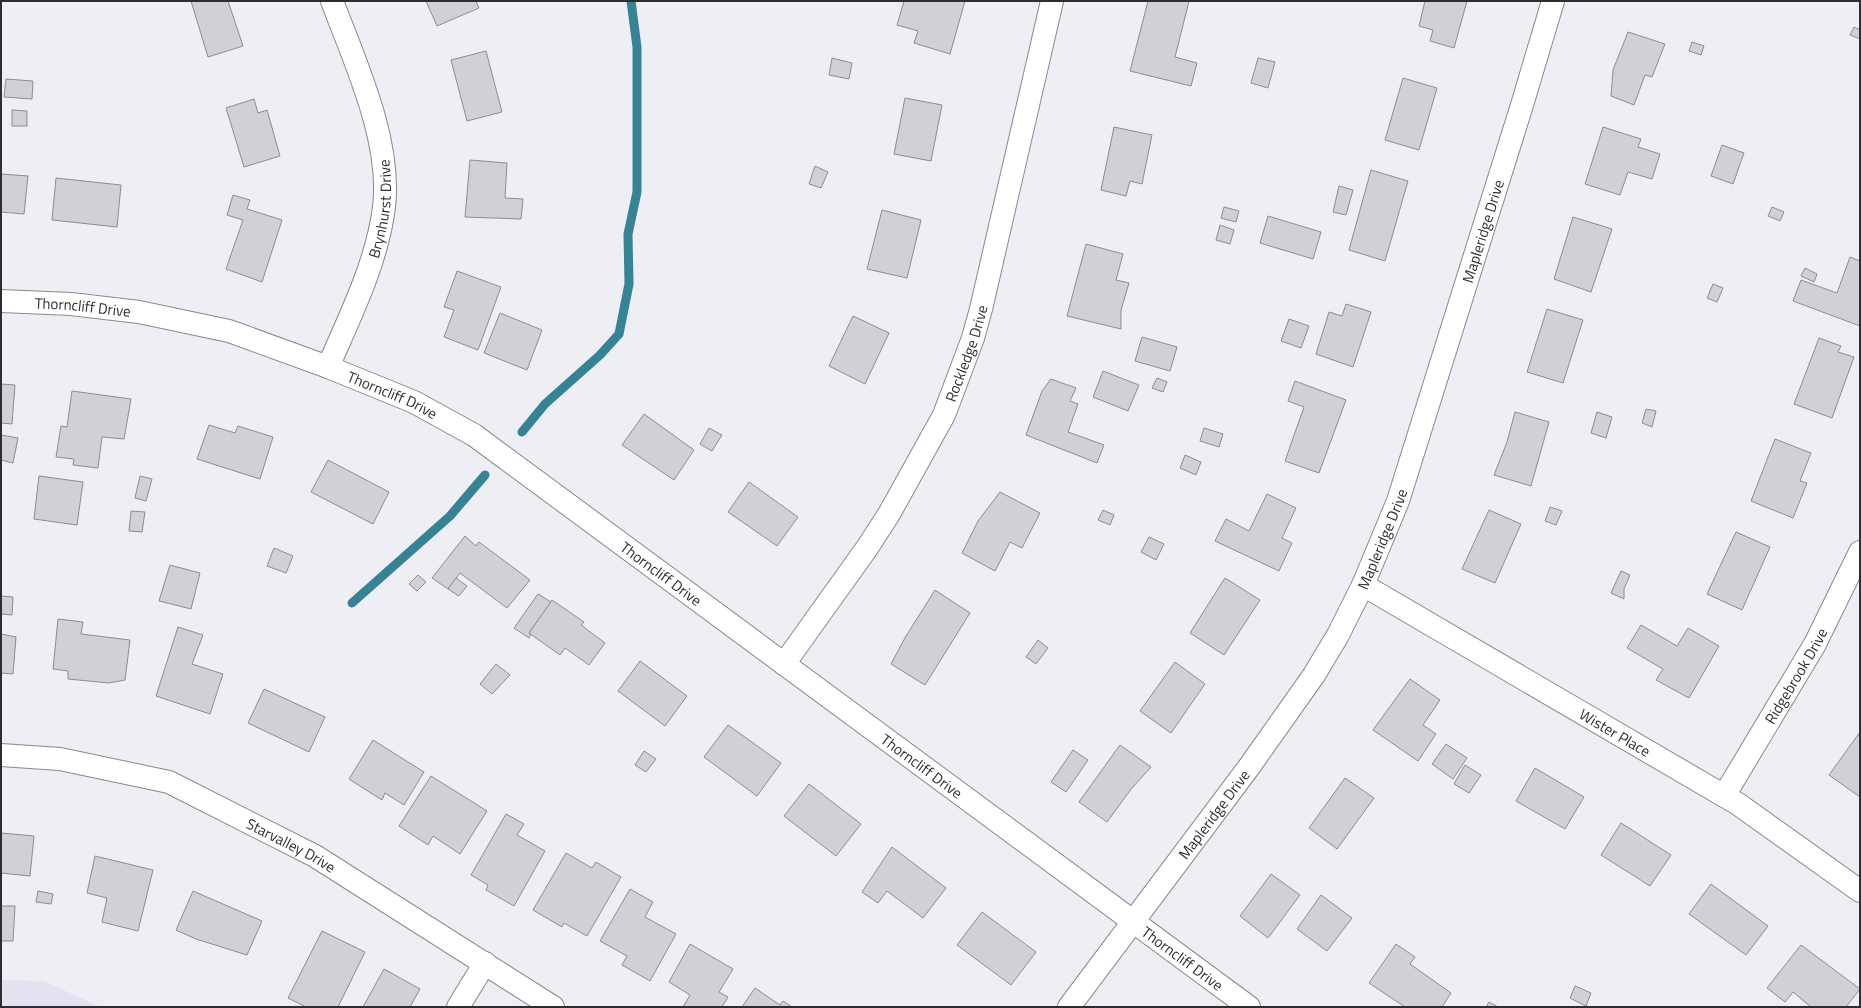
<svg xmlns="http://www.w3.org/2000/svg" width="1861" height="1008" font-family="'Titillium Web',sans-serif">
<rect width="100%" height="100%" fill="#eeeef5"/>
<path fill="#e3e2f1" d="M1,980L44,981L100,1007H1Z"/>
<g fill="none" stroke-linecap="round" stroke-linejoin="round">
<g stroke="#368396" stroke-width="9">
<path d="M522,432L545,404L600,355L619,334L629,284L628,234L637,192V47L631,1"/>
<path d="M352,603L450,516L485,475"/>
</g>
</g>
<g fill="#d0d0d7" stroke="#8c8c93">
<path d="M191,1H228L243,46L208,57Z"/>
<path d="M426,1H476L479,8L437,26Z"/>
<path d="M904,1H965L950,54L914,43L918,31L897,25Z"/>
<path d="M1148,1H1189L1175,57L1197,63L1191,86L1130,71Z"/>
<path d="M1425,1H1467L1454,48L1430,41L1433,30L1419,26Z"/>
<path d="M1854,27L1860,30V39L1850,35Z"/>
<path d="M1628,32L1665,44L1652,77L1645,75L1634,105L1611,96L1613,70Z"/>
<path d="M1692,42L1704,46L1701,55L1689,51Z"/>
<path d="M486,51L502,112L467,121L451,60Z"/>
<path d="M832,58L852,63L849,79L829,75Z"/>
<path d="M1258,58L1275,62L1268,88L1251,83Z"/>
<path d="M1403,78L1437,88L1419,150L1385,140Z"/>
<path d="M6,79L33,81L32,99L4,97Z"/>
<path d="M905,98L942,105L931,161L894,154Z"/>
<path d="M254,99L258,113L267,110L280,156L244,167L226,108Z"/>
<path d="M12,110L27,111V126H12Z"/>
<path d="M1114,127L1152,135L1142,184L1130,181L1126,196L1101,190Z"/>
<path d="M1603,127L1641,139L1638,147L1660,154L1652,179L1628,172L1620,195L1585,184Z"/>
<path d="M1722,145L1744,153L1733,184L1711,176Z"/>
<path d="M470,160L507,163L505,198L523,199L521,219L465,217Z"/>
<path d="M815,166L828,172L821,188L809,184Z"/>
<path d="M1371,170L1408,181L1385,261L1349,250Z"/>
<path d="M1,174L28,176L24,214L1,212Z"/>
<path d="M56,178L121,185L117,227L52,220Z"/>
<path d="M1339,186L1353,190L1346,215L1333,212Z"/>
<path d="M233,195L250,200L247,209L282,220L262,282L226,269L243,220L227,215Z"/>
<path d="M1224,207L1239,211L1236,222L1221,218Z"/>
<path d="M1772,207L1784,212L1780,221L1768,216Z"/>
<path d="M882,210L921,220L907,278L867,269Z"/>
<path d="M1268,216L1321,232L1313,259L1260,243Z"/>
<path d="M1573,217L1612,229L1591,292L1554,279Z"/>
<path d="M1220,225L1234,230L1230,244L1216,240Z"/>
<path d="M1086,244L1123,254L1116,280L1129,283L1121,310V329L1067,316Z"/>
<path d="M1850,257L1860,261V326L1793,301L1801,280L1837,293Z"/>
<path d="M1805,268L1817,274L1814,282L1801,276Z"/>
<path d="M457,271L501,287L478,350L444,337L454,310L444,307Z"/>
<path d="M1713,284L1723,288L1717,302L1707,298Z"/>
<path d="M1346,304L1371,312L1353,367L1316,354L1329,312L1342,316Z"/>
<path d="M1547,309L1583,320L1563,383L1527,372Z"/>
<path d="M500,313L542,330L527,370L484,353Z"/>
<path d="M853,316L889,333L865,384L829,366Z"/>
<path d="M1289,319L1309,326L1301,348L1281,341Z"/>
<path d="M1142,337L1177,347L1170,371L1135,361Z"/>
<path d="M1819,338L1841,346L1838,352L1854,357L1832,418L1794,404Z"/>
<path d="M1103,371L1139,385L1128,411L1093,397Z"/>
<path d="M1157,378L1167,382L1163,392L1152,388Z"/>
<path d="M1051,379L1076,388L1070,401L1078,404L1068,432L1104,445L1097,463L1026,435L1042,391Z"/>
<path d="M1295,381L1346,400L1319,473L1285,461L1304,407L1288,401Z"/>
<path d="M1,384L15,385L12,424L1,423Z"/>
<path d="M72,391L131,399L124,439L102,437L98,468L73,465L74,459L56,457L61,426L67,427Z"/>
<path d="M1646,409L1656,411L1652,427L1642,423Z"/>
<path d="M1515,412L1549,422L1531,486L1494,475L1507,442Z"/>
<path d="M1597,412L1612,417L1606,438L1591,433Z"/>
<path d="M644,414L694,450L674,480L622,445Z"/>
<path d="M209,425L235,433L238,426L273,437L260,479L197,459Z"/>
<path d="M709,428L722,435L712,451L700,444Z"/>
<path d="M1204,428L1223,434L1219,447L1200,441Z"/>
<path d="M1,435L18,438L13,463L1,460Z"/>
<path d="M1775,439L1811,453L1800,481L1807,483L1793,518L1751,501Z"/>
<path d="M1185,455L1201,462L1196,475L1180,468Z"/>
<path d="M328,460L389,492L373,524L311,492Z"/>
<path d="M39,476L83,482L77,525L34,519Z"/>
<path d="M140,476L152,479L146,501L135,498Z"/>
<path d="M749,482L798,517L777,546L728,512Z"/>
<path d="M1000,492L1040,513L1022,548L1010,542L995,571L962,553L978,521Z"/>
<path d="M1267,494L1296,508L1282,538L1292,543L1279,571L1215,541L1226,519L1249,531Z"/>
<path d="M1550,507L1562,511L1556,525L1545,521Z"/>
<path d="M1103,510L1114,515L1110,525L1098,520Z"/>
<path d="M1489,510L1521,524L1495,583L1462,569Z"/>
<path d="M131,511L145,512L142,532L129,531Z"/>
<path d="M1736,532L1770,547L1742,610L1707,594Z"/>
<path d="M465,536L476,546L479,542L530,580L507,608L460,573L448,589L432,578Z"/>
<path d="M1149,537L1164,544L1156,560L1141,552Z"/>
<path d="M274,548L293,556L286,573L267,566Z"/>
<path d="M170,565L200,573L191,609L159,601Z"/>
<path d="M1621,571L1630,575L1624,589V599L1611,593Z"/>
<path d="M418,575L426,582L417,591L409,584Z"/>
<path d="M456,578L467,586L459,596L448,589Z"/>
<path d="M1225,578L1260,600L1224,655L1190,633Z"/>
<path d="M935,590L970,613L925,685L891,664L906,636Z"/>
<path d="M538,594L551,602L529,633L531,634L529,638L514,628Z"/>
<path d="M1,596L13,597L12,615L1,614Z"/>
<path d="M552,600L584,622L581,625L605,643L589,665L565,648L560,655L529,633Z"/>
<path d="M58,619L83,622L81,634L130,640L125,680L109,683L68,679V671L53,669Z"/>
<path d="M1641,625L1677,646L1688,628L1719,646L1689,698L1656,680L1663,669L1627,648Z"/>
<path d="M178,627L203,635L192,664L223,674L210,714L156,696Z"/>
<path d="M1,634L16,637L13,674L1,673Z"/>
<path d="M1038,640L1048,648L1036,664L1026,657Z"/>
<path d="M640,661L687,696L665,726L618,691Z"/>
<path d="M1175,662L1205,684L1171,733L1140,711Z"/>
<path d="M496,664L510,675L492,694L480,684Z"/>
<path d="M1410,679L1440,700L1423,725L1436,734L1418,761L1373,730Z"/>
<path d="M264,689L325,717L309,752L248,723Z"/>
<path d="M728,725L781,763L757,796L704,757Z"/>
<path d="M1860,732V797L1829,775Z"/>
<path d="M373,740L424,772L404,805L385,793L382,800L349,779Z"/>
<path d="M1446,744L1467,758L1453,779L1432,764Z"/>
<path d="M1120,745L1151,767L1132,788L1107,822L1079,802Z"/>
<path d="M1073,750L1088,760L1066,792L1051,782Z"/>
<path d="M644,751L656,759L646,772L635,765Z"/>
<path d="M1465,765L1481,775L1469,793L1454,784Z"/>
<path d="M1535,768L1584,797L1565,829L1516,801Z"/>
<path d="M431,776L487,811L460,854L433,836L428,845L399,826Z"/>
<path d="M1345,778L1374,798L1337,849L1309,828Z"/>
<path d="M809,784L861,824L836,856L784,816Z"/>
<path d="M506,814L524,824L517,835L545,851L514,906L486,890L488,885L471,875Z"/>
<path d="M1621,823L1671,855L1650,886L1601,855Z"/>
<path d="M1,833L34,836L30,876L1,873Z"/>
<path d="M892,847L946,888L923,918L887,891L878,903L862,892Z"/>
<path d="M566,853L592,868L596,862L621,877L587,936L564,923L562,927L533,910Z"/>
<path d="M95,856L153,870L138,931L102,922L107,898L87,893Z"/>
<path d="M1271,874L1300,895L1268,938L1240,916Z"/>
<path d="M1711,884L1768,926L1746,955L1689,914Z"/>
<path d="M630,889L653,902L645,917L676,934L650,981L622,965L627,956L600,941Z"/>
<path d="M38,891L53,894L51,904L36,902Z"/>
<path d="M193,891L262,921L247,955L196,939L176,930Z"/>
<path d="M1321,895L1352,918L1327,951L1297,929Z"/>
<path d="M1,906H15L13,941H1Z"/>
<path d="M982,912L1036,952L1011,985L957,945Z"/>
<path d="M322,931L365,952L338,1007H306L288,998Z"/>
<path d="M690,944L733,969L719,992L728,997L722,1007H683L690,995L669,982Z"/>
<path d="M1396,944L1415,957L1410,964L1451,993L1442,1007H1405L1369,983Z"/>
<path d="M1801,945L1860,989L1846,1007H1811L1793,992L1785,1002L1767,988Z"/>
<path d="M384,969L420,989L410,1007H363Z"/>
<path d="M1575,986L1591,993L1586,1006L1570,998Z"/>
<path d="M755,988L780,1005L783,1001L792,1007H742Z"/>
<path d="M1489,1002L1498,1007H1486Z"/>
</g>
<g fill="none" stroke-linecap="round" stroke-linejoin="round">
<g stroke="#88888f" stroke-width="24">
<g id="minor">
<path id="s1" d="M1,301L71,304L139,312L229,331L328,367L414,402L474,435L1249,1007"/>
<path id="s2" d="M328,367C350,316 377,263 384,207C392,141 355,62 332,1"/>
<path id="s3" d="M1363,585L1738,804L1860,891"/>
<path id="s4" d="M784,664L867,548L889,514L944,415L973,338L981,309L1052,1"/>
<path id="s5" d="M1,755L60,759L169,782L315,856L553,1007"/>
<path id="s6" d="M1724,796L1815,644L1860,552"/>
<path d="M458,1007L485,963"/>
<path id="s7" d="M1069,1007L1249,767L1314,675L1338,635L1363,585L1398,501L1522,105L1553,1"/>
</g>
</g>
<use href="#minor" stroke="#fff" stroke-width="22"/>
</g>
<g text-anchor="middle" dominant-baseline="central" stroke-width="4" stroke-linejoin="round" paint-order="stroke">
<g font-size="15" fill="#2e2e31" stroke="#fcfcff">
<text stroke="none"><textPath href="#s2" startOffset="168">Brynhurst Drive</textPath></text>
<text stroke="none"><textPath href="#s7" startOffset="889">Mapleridge Drive</textPath></text>
<text stroke="none"><textPath href="#s1" startOffset="82">Thorncliff Drive</textPath></text>
<text stroke="none"><textPath href="#s4" startOffset="362">Rockledge Drive</textPath></text>
<text stroke="none"><textPath href="#s1" startOffset="406">Thorncliff Drive</textPath></text>
<text stroke="none"><textPath href="#s7" startOffset="565">Mapleridge Drive</textPath></text>
<text stroke="none"><textPath href="#s1" startOffset="730">Thorncliff Drive</textPath></text>
<text stroke="none"><textPath href="#s6" startOffset="140">Ridgebrook Drive</textPath></text>
<text stroke="none"><textPath href="#s3" startOffset="292">Wister Place</textPath></text>
<text stroke="none"><textPath href="#s1" startOffset="1054">Thorncliff Drive</textPath></text>
<text stroke="none"><textPath href="#s7" startOffset="241">Mapleridge Drive</textPath></text>
<text stroke="none"><textPath href="#s5" startOffset="308">Starvalley Drive</textPath></text>
<text stroke="none"><textPath href="#s1" startOffset="1378">Thorncliff Drive</textPath></text>
</g>
</g>
<rect width="1861" height="1008" fill="none" stroke="#2e2e31" stroke-width="4"/>
</svg>
